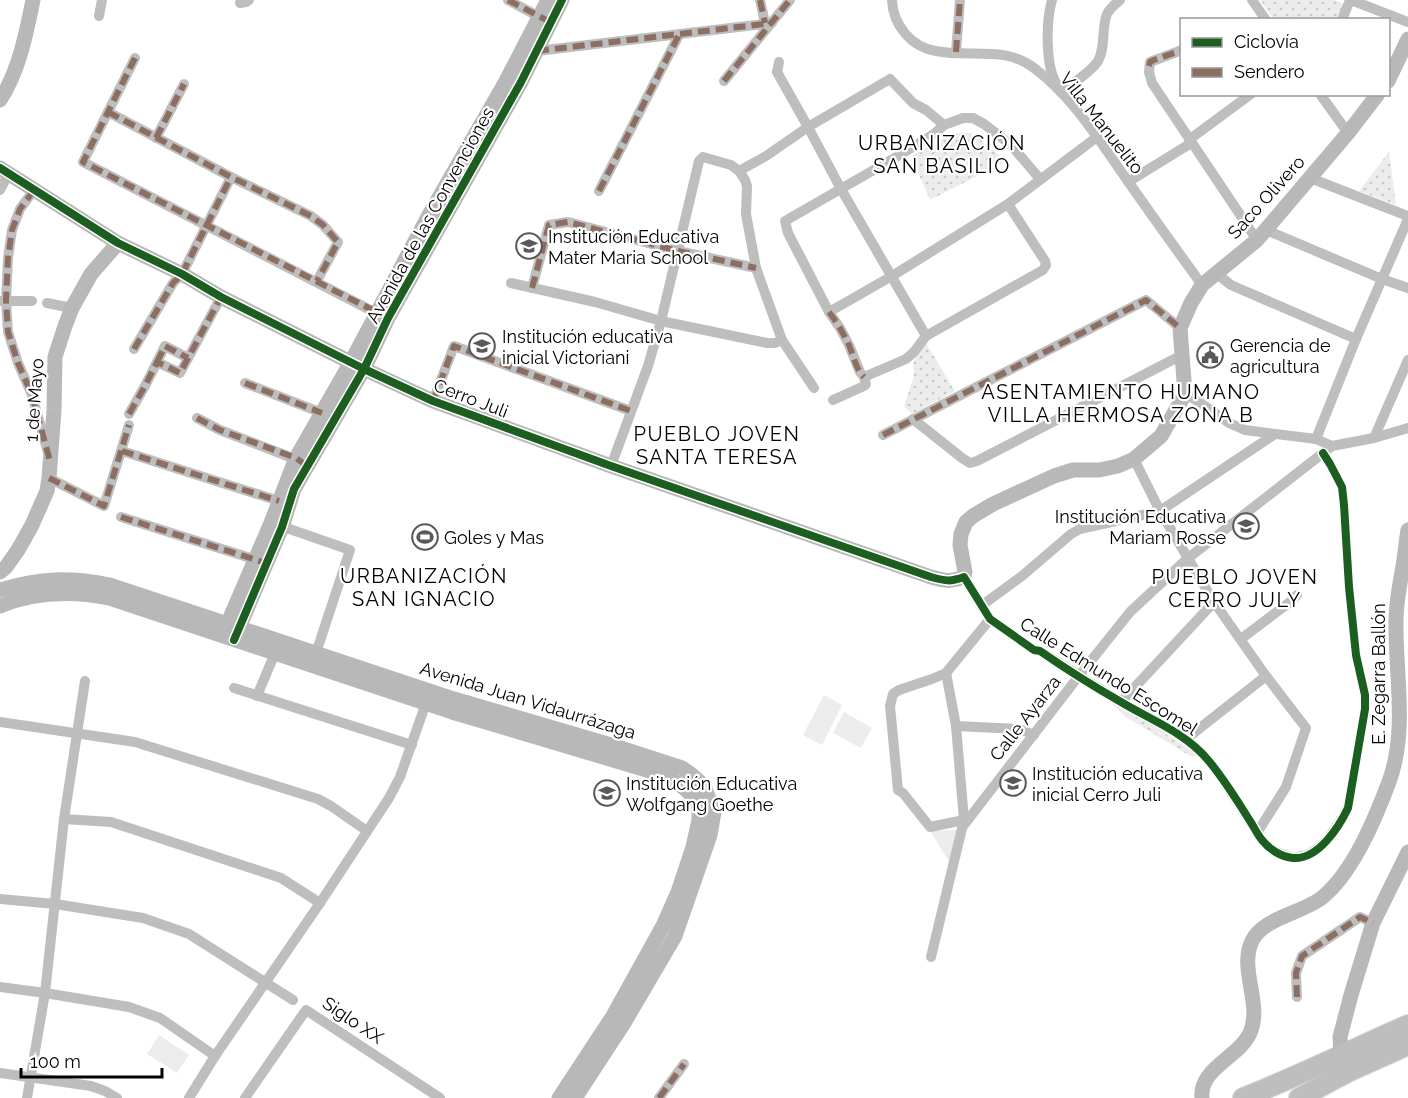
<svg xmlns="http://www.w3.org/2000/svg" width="1408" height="1098" font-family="Raleway,sans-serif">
<defs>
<pattern id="park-dots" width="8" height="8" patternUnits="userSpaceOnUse" patternTransform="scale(1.5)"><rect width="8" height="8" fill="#ececec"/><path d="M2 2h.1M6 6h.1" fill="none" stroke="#c9c9c9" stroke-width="1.8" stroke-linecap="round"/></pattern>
</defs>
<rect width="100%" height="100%" fill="#fff"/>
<g fill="#ececec">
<path d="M824,695L842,705L822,745L803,735Z"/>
<path d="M844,712L872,728L861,748L833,733Z"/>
<path d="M956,830L950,863L930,831Z"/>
<path d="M159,1035L189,1055L177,1073L147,1054Z"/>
</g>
<g fill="url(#park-dots)">
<path d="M1260,0H1335L1342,3L1344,5L1338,19H1274Z"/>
<path d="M953,133H971L1007,161L930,200L911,156Z"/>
<path d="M1389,152L1396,205L1359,191Z"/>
<path d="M926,343L955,391L912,414L904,406L914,376L913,362Z"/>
<path d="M1109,700L1133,713L1197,754L1192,757L1126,717Z"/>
</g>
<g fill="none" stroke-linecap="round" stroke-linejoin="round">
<g stroke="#dbdbdb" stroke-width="22">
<g id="highway">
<path d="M1243,1098C1299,1076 1353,1049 1408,1025"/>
<path d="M1299,1098L1348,1072L1408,1045"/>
</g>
</g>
<g stroke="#bebebe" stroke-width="10">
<path d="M508,0L545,20"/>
<path d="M760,0L765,23"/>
<path d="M892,0C893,25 911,47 936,51C970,58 1004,45 1034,68C1072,96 1098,139 1125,177C1150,213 1176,249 1202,285"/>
<path d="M1052,0C1046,21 1045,66 1057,85"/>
<path d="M1252,0L1266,20"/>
<path d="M1351,0L1408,22"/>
<path d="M240,3L246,2L249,0"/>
<path d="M99,16L102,0"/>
<path d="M1342,20L1350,0"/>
<path d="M1182,50L1150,62L1149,72L1152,83L1257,240"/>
<path d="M537,51L772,23"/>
<path d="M956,52L960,0"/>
<path d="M135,58L83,162L382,316"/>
<path d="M779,62L777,72L808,127L841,189L926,336"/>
<path d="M724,81L790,0"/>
<path d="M1061,92C1072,84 1091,72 1098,61C1106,47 1101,29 1107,14C1110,8 1115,4 1120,0"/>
<path d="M1320,94L1348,133"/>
<path d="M108,112L231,177L311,216L323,225L338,242L317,281"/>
<path d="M156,138L184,84"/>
<path d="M739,171L766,156L808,127L890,79L913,103L926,110L944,125"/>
<path d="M1310,178L1408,216"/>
<path d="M1128,182L1188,145L1190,139L1251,94"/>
<path d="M0,190L9,173"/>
<path d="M34,190L20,209L12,230L8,258L6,300L8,332L18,363L32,395L48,453"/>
<path d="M599,191L679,35"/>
<path d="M1266,230L1382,279L1408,288"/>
<path d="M1217,274L1231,285L1356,339"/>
<path d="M511,283L595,302L661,321L767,343H775L782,340"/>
<path d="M532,288L549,225L568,222L678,251L756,268"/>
<path d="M0,301H32"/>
<path d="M47,303L72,308"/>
<path d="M829,312L892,276L1008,204L1097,137"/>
<path d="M134,349L173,283L182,274L231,177"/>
<path d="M157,362L165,346L188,358"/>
<path d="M864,377L906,359L914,352L926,336L1043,270L1046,265L1045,261L1008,204"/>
<path d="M245,383L322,413"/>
<path d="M1185,394L1198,401L1229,423L1245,430L1316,439L1332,446L1374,438L1408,428"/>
<path d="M833,400L864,386L866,384L864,377L860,372L849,345L840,328L829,312L788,233L785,221L898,156L934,134L944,125L963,118H973L984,124L1011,145L1040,179"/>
<path d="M433,401L454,346L631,411"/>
<path d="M129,414L145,386L157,362L180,373L221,297"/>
<path d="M197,418L220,430L300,461"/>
<path d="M913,419L962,458L970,463L977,461L1182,355"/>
<path d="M883,435L1146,300L1180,328"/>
<path d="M1374,438L1408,360"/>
<path d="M1316,439L1356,339L1408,219"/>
<path d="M122,451L279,501"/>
<path d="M1134,459L1160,511L1214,602L1266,676L1306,728L1286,787L1257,833"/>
<path d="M611,466L648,366L661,321L699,161L703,157L731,165L739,171L745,180L747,186L746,214L756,268L782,340L814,388"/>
<path d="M49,478L104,506L129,425"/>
<path d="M121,517L260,561"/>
<path d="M278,525L350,550L314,659"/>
<path d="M964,577L990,619L1034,650L1040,651L1121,702L1186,739L1200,751L1216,770L1263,841L1274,851L1292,858L1298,857L1309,854L1319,847L1327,840L1343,817L1348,808L1365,709V695L1356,655L1349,587L1344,505L1342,487L1330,464L1323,453"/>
<path d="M981,606L1022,576L1071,534L1080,529L1160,511L1275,434"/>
<path d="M1241,639L1290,602L1297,595"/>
<path d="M234,688L412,745"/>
<path d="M257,696L275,653"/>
<path d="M1121,702L1214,602"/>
<path d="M0,722L135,742L318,799L331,806L367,831"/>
<path d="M956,726L1020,729L1034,735"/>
<path d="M1186,739L1266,676"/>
<path d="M64,819L111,822L281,878L320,903"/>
<path d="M964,820L930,827L903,793L898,790L890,706L893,694L899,690L932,679L946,673L990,619"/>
<path d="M964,825L1078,677L1130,612L1187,559L1332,446"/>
<path d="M0,899L55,904L143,918L189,934L293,1000"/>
<path d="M931,957L964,820L956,726L946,673"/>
<path d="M0,987L45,993L129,1007L160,1018L215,1056"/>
<path d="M1297,997L1296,973L1302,956L1360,917L1373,923"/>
<path d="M0,1073L91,1086L105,1091L117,1098"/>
<path d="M27,1098L45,993L64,819L85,681"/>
<path d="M189,1098L215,1056L320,903L389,798L400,777L426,703"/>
<path d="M245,1098L306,1010L440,1098"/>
<path d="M659,1098L684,1064"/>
</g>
<g stroke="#b8b8b8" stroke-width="15">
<path d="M1388,81L1408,39"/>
<path d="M0,100C19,71 26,34 33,0"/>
<path d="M0,168L118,243L182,274L221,297L364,369L433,401L611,466L931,577C946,581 950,582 964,577L965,572L960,545L961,534L966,522L973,516L993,504L1054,476L1073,470H1099L1118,466L1134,459L1161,436L1185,394L1180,328L1191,303L1202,285L1257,240L1348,133L1378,94"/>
<path d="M0,572L6,567L18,550L32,525L47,491L49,478L54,410L55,357L65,326L72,308L91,274L118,243"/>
<path d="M0,590C40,578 69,577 110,585L454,699L611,745L682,768L692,775L704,786L714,812L710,835L675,936L624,1023L575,1098"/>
<path d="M0,606C34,592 73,591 109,598L452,712L650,771L670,778L684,788L697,800L699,810V820L693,847L678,892L663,926L613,1016L559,1098"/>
<path d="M224,632L271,523L296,458L351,362L429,215L505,83L548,0"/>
<path d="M235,637L282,527L294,489L364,369L388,318L521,82L562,0"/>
<path d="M1345,1064L1341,1054L1340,1037L1351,995L1373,923L1408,852"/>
<path d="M1202,1098C1199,1069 1237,1058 1249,1035C1264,1005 1238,970 1252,941C1263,917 1305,913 1324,896C1354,870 1375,819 1389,782C1408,730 1395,674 1396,620C1396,602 1400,584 1403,566C1405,554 1406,542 1408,530"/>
</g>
<use href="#highway" stroke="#bebebe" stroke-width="20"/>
<g stroke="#8d6e63" stroke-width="6" stroke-dasharray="12 6" stroke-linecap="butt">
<path d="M508,0L550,22"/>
<path d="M760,0L765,23"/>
<path d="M537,51L772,23"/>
<path d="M956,52L960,0"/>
<path d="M135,58L83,162L388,318"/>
<path d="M1149,66L1150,62L1154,60L1182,50"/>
<path d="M724,81L790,0"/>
<path d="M108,112L231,177L311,216L323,225L338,242L317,281"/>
<path d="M156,138L184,84"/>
<path d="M34,190L20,209L12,230L8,258L6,300L8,332L18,363L32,395L50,461"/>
<path d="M599,191L679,35"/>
<path d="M532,288L549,225L568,222L678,251L756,268"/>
<path d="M829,312C836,321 842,331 847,341C853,352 855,369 864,377"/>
<path d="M134,349L173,283L182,274L231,177"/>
<path d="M157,362L165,346L188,358"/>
<path d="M245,383L322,413"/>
<path d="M433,401L454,346L631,411"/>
<path d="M129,414L145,386L157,362L180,373L221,297"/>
<path d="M197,418L220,430L296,458L307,466"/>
<path d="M883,435L1146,300L1180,328"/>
<path d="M122,451L279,501"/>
<path d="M49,478L104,506L129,425"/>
<path d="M121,517L266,563"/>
<path d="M1297,997L1296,973L1302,956L1360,917L1373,923"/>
<path d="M659,1098L684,1064"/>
</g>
<g stroke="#fff" stroke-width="11">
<g id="cycleway">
<path d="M0,168L118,243L182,274L221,297L364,369L433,401L611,466L931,577C946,581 950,582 964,577L990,619L1034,650L1040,651C1066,669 1093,686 1121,702C1151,720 1186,733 1208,760C1224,779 1237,800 1250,821C1254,827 1257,834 1262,840C1269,849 1281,857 1293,858C1318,860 1339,827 1348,808L1365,709V695L1356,655L1349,587L1344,505L1342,487L1330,464L1323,453"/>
<path d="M234,640L282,527L294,489L364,369L388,318L521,82L562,0"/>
</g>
</g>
<use href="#cycleway" stroke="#1b5e20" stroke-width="8"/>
</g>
<defs>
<g id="school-ring" transform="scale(1.35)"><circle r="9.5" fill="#fff" stroke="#595959" stroke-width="1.5"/><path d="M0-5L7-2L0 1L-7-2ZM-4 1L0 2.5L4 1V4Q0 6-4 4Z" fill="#595959"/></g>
<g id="civic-ring" transform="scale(1.35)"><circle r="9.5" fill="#fff" stroke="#595959" stroke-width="1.5"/><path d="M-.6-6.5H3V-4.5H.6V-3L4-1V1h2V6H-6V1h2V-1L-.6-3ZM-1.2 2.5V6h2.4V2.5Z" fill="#595959"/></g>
<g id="stadium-ring" transform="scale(1.35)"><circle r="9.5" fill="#fff" stroke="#595959" stroke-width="1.5"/><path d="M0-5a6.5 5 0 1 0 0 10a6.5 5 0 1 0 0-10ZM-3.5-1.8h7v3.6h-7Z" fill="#595959"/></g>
</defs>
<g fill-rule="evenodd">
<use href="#school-ring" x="529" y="246"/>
<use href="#school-ring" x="482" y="346"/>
<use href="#civic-ring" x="1210" y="355"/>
<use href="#school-ring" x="1246" y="526"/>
<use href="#stadium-ring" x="425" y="537"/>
<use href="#school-ring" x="1013" y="783"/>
<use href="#school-ring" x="607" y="793"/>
</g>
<g text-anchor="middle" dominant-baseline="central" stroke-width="4.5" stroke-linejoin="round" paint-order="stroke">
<g font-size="18" fill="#000" stroke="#fff">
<text transform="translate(1102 123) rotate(52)">Villa Manuelito</text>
<text transform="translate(1266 197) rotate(-48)">Saco Olivero</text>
<text transform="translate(430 215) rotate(-61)">Avenida de las Convenciones</text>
<text transform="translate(471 398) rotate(21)">Cerro Juli</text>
<text transform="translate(34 400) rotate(-86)">1 de Mayo</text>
<text transform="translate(1378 674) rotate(-90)">E. Zegarra Ballón</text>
<text transform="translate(1109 676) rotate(32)">Calle Edmundo Escomel</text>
<text transform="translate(528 700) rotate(17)">Avenida Juan Vidaurrázaga</text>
<text transform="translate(1025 718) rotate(-52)">Calle Ayarza</text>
<text transform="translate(353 1020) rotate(34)">Siglo XX</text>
</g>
<g font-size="18" fill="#000" stroke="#fff" text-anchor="start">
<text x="548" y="236">Institución Educativa<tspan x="548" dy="21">Mater Maria School</tspan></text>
<text x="502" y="336">Institución educativa<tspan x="502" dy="21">inicial Victoriani</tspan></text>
<text x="1230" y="345">Gerencia de<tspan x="1230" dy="21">agricultura</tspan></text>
<text x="1226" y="516" text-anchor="end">Institución Educativa<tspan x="1226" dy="21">Mariam Rosse</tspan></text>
<text x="444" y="537">Goles y Mas</text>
<text x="1032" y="773">Institución educativa<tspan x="1032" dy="21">inicial Cerro Juli</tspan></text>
<text x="626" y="783">Institución Educativa<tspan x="626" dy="21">Wolfgang Goethe</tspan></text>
</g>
<g font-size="20" letter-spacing="1.5" fill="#000" stroke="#fff">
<text x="942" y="143">URBANIZACIÓN<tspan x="942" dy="23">SAN BASILIO</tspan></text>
<text x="1121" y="392">ASENTAMIENTO HUMANO<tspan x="1121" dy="23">VILLA HERMOSA ZONA B</tspan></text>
<text x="717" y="434">PUEBLO JOVEN<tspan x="717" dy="23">SANTA TERESA</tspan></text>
<text x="424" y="576">URBANIZACIÓN<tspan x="424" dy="23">SAN IGNACIO</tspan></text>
<text x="1235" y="577">PUEBLO JOVEN<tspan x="1235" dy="23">CERRO JULY</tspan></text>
</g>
</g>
<rect x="1180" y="18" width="210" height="78" fill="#ffffff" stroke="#999999" stroke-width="1.5"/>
<rect x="1192" y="38" width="30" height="9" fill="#1b5e20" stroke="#999999" stroke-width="1.5"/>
<text x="1234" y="48" font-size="18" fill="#000000">Ciclovía</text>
<rect x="1192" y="68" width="30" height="9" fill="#8d6e63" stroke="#999999" stroke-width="1.5"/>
<text x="1234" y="78" font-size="18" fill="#000000">Sendero</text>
<path d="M21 1068v9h141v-9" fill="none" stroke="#000000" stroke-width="3"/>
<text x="30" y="1068" font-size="18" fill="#000000" stroke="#ffffff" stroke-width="4.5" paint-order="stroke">100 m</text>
</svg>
